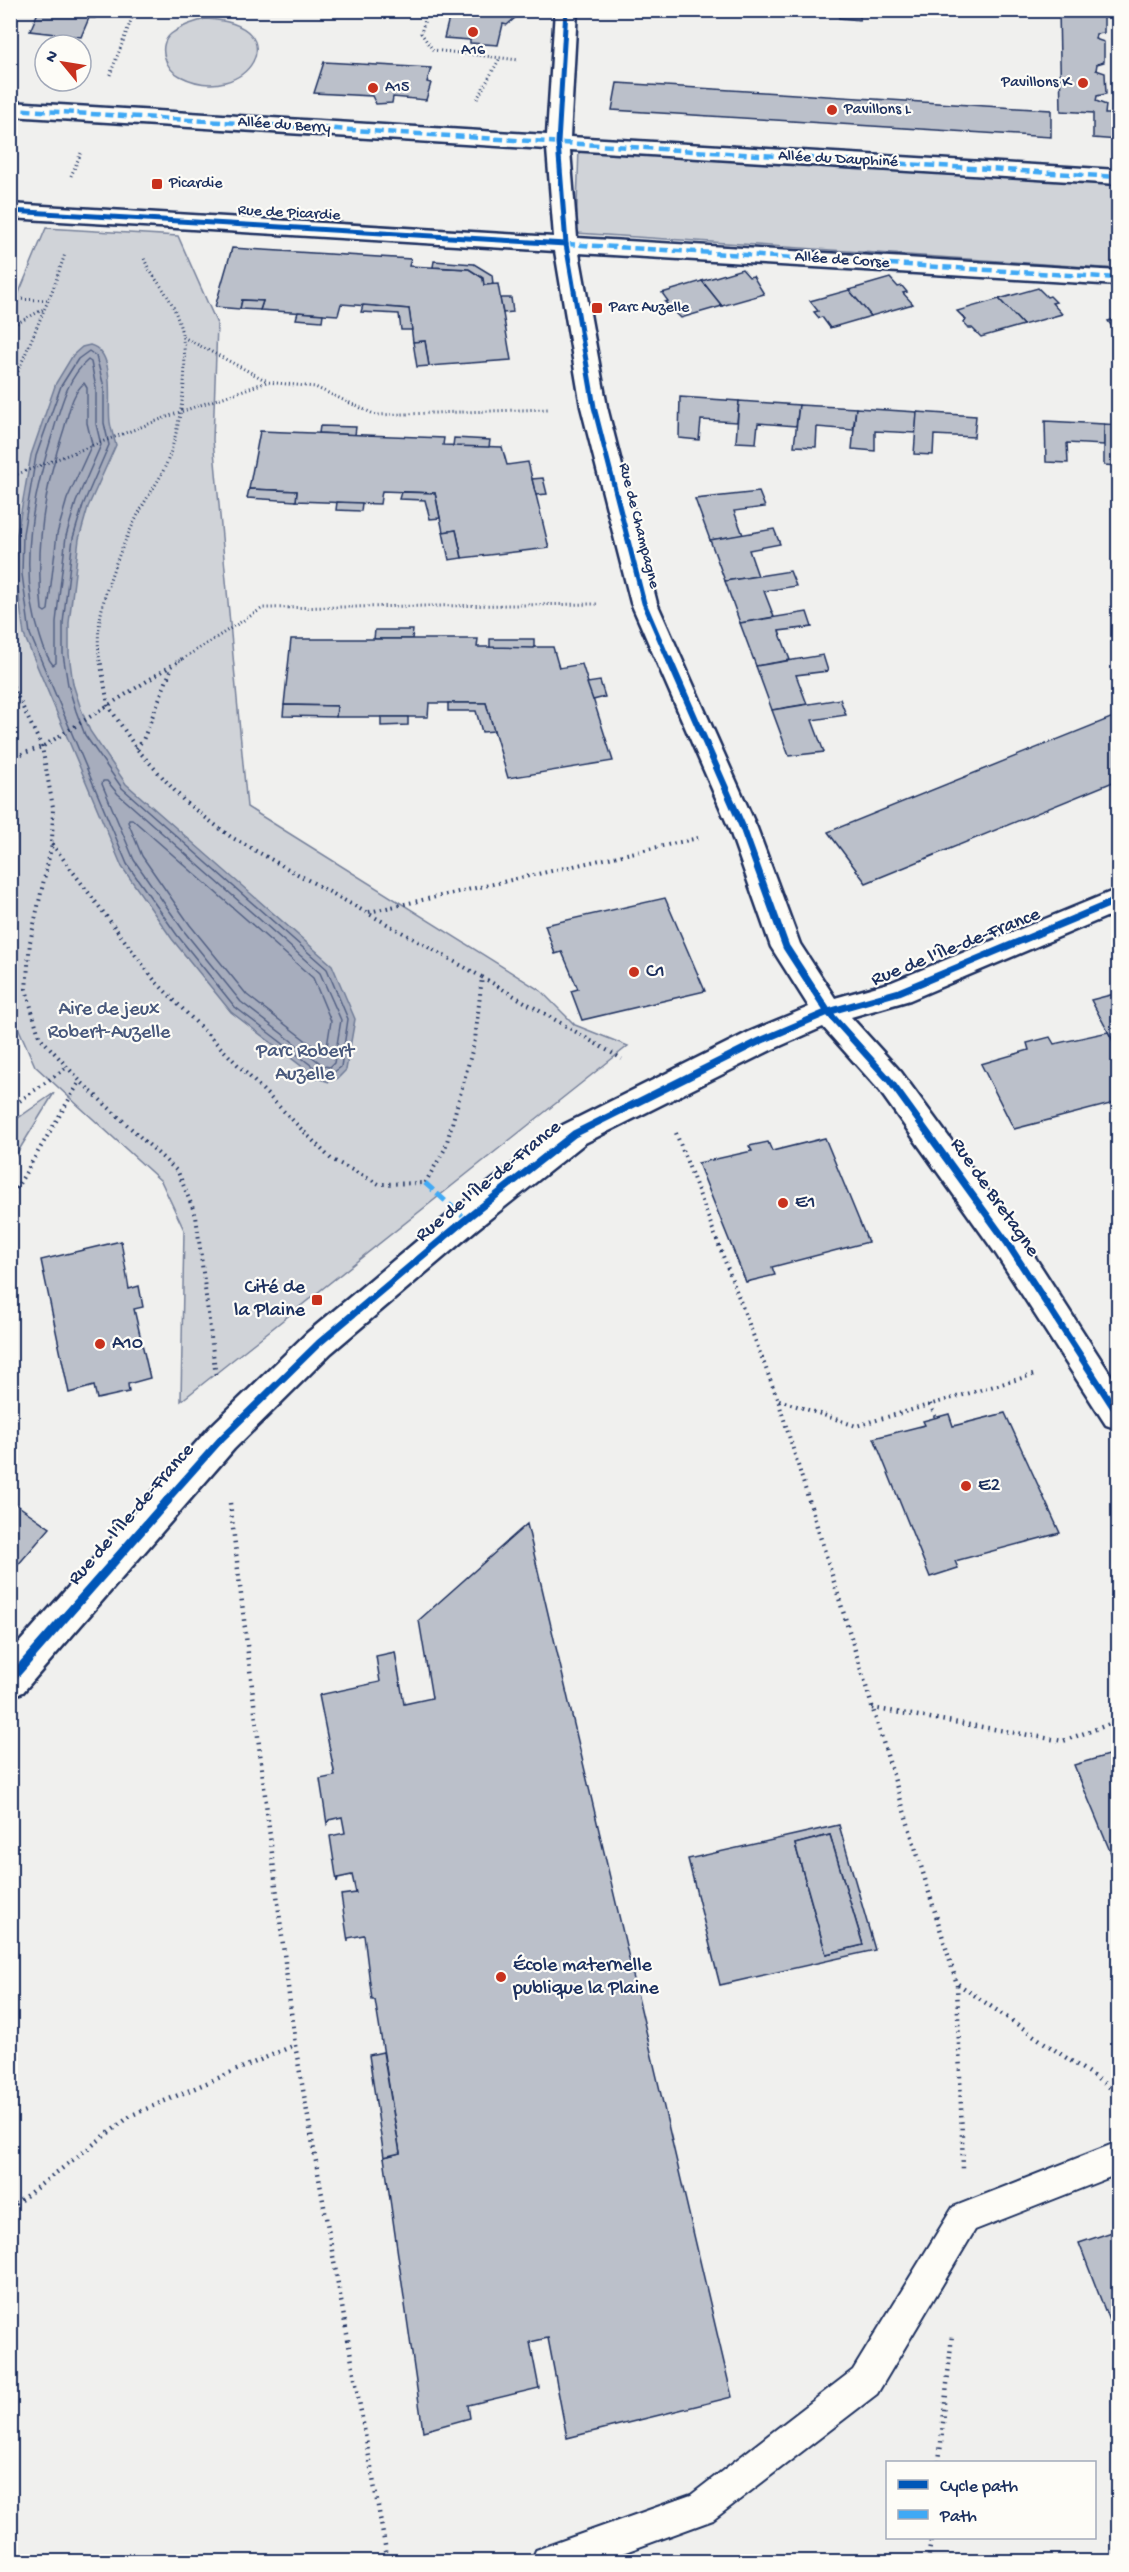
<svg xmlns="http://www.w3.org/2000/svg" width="1129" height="2572" font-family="'Gochi Hand',sans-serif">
<rect width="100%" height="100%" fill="#f0f0ee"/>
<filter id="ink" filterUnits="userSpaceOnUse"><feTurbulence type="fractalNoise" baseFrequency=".0167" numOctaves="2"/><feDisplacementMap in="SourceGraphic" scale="12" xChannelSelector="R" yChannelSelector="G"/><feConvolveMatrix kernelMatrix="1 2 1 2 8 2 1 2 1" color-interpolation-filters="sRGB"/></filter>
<g filter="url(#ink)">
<g fill="#d0d3d8" stroke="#76819b" stroke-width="1.5">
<path d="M205,19C300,23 246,110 180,76C165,69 157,46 171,34C181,26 192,23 205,19Z"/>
<path d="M579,149L1118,183V269L576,233Z"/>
<path d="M46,228L178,236L217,324L213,440L247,807L541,991L575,1025L628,1046L181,1401L184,1230L161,1181L35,1066L11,1011L10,870L18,818L11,797V312Z"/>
<path d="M54,1093L11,1163V1123Z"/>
</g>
<path fill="#a7adbd" stroke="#6f7b97" stroke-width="1.5" d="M90,345C117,352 107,402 110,422C111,430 114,438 116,445L88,507L79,539L69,623V654L73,684L81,709L90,731L126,784L332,965L355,1019L346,1070L338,1078L329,1082L317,1078L231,1012L172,939L122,867L24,635L16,574L17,534L31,455L56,383L73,355L82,347Z"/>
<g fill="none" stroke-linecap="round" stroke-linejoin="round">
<g stroke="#536184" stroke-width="1.5">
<path d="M89,351L96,356L104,387V423L109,445L83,505L73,538L63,623V654L68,685L76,711L85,735L122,788L327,969L348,1019L341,1067L330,1075L320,1072L235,1007L177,935L127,864L30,634L22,574L23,534L36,456L61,386L78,359Z"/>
<path d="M88,360L91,362L96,388V424L101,445L76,502L66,536L56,622V663L53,665C46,657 43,646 40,636C17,568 33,495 54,429C61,405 68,377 88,360Z"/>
<path d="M84,383L87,388V423L92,444L67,499L57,534L48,610L45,612L42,610C35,547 44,488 64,429C69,413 71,395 84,383Z"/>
<path d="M103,781H107L118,794L320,973L341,1020L334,1063L330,1067L324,1066L241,1002L183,930L134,860L102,784Z"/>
<path d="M129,819H132L313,978L331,1021L326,1053H322L247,995L190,925L142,856L128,822Z"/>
</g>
</g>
<g fill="#bbc0ca" stroke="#1b2f5e" stroke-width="1.5" fill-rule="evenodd">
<path d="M39,10H103L104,11L95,18H89L81,37L30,31Z"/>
<path d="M451,10H505V13L516,17L507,25L503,24L498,45L470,43V40L444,38Z"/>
<path d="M794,10H897L896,17L860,14V20L839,18L840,14Z"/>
<path d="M1059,10L1104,12V33L1096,34L1095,39L1104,42V62L1097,64L1096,70L1105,73L1106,94L1097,96L1096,101L1106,105L1105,114H1114L1118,119V140L1093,138V113L1061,111Z"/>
<path d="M324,62L431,68L427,82L431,83L426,100L393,97L392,103L376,104L372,96L314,93Z"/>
<path d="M617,83L1051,110V137L612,110Z"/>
<path d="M232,248L411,259L409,266L469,269L483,278L484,285L498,284L511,360L429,366L425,341L413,342L409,309L341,304L338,315L260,310L263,301L242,300L240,309L215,307Z"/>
<path d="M434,261L474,264L492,275L493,284L484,285L483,278L469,269L433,267Z"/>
<path d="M742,269L749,277L753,276L764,294L722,306L702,281Z"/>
<path d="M890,278L898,287L902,286L907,292L903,293L913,304L871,316L849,290Z"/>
<path d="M702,281L722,306L681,318L665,302L668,301L662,293Z"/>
<path d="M1038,288L1047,297L1050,296L1056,302L1052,303L1062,314L1023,325L999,299Z"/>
<path d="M849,290L871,316L830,328L822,317L819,318L814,312L818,311L810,301Z"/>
<path d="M500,298H511L513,312L503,313Z"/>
<path d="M999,299L1023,325L981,337L972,328H968L963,322L966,320L957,311Z"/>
<path d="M242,300L263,301L260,310L240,309Z"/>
<path d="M363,305L409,309L412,330H401L399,314L361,312Z"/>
<path d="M298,312L323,314L322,321L296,319Z"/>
<path d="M1118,318V335L1108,321Z"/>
<path d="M425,341L429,366L417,367L413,342Z"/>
<path d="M680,397L739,401L737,422L701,420L699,440L679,438Z"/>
<path d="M739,401L799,405L796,426L758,423L756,443L736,442Z"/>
<path d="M799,405L856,408L853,430L817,427L816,447L794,446Z"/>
<path d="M856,408L917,412L916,433L875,431V451L852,449Z"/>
<path d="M917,412L976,416L974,437L934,435L933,455L914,454Z"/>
<path d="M1045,421L1104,424V445L1067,443L1068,463L1046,462Z"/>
<path d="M1104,424L1118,425V466L1104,465Z"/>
<path d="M320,426L356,427L355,435L319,433Z"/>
<path d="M260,431L444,438L443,445L502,447L507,465L528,462L549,548L462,558L456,530L443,532L435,493L382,491L380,504L296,501L297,491L249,489Z"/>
<path d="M454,438L490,440L489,447L453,446Z"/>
<path d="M543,478L547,494L536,495L532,479Z"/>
<path d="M249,489L297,491L296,501L247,498Z"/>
<path d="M401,492L435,493L440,518L430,519L425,500L399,499Z"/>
<path d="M759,492L765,507L734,511L743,535L710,540L695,499Z"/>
<path d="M337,502L362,503L361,511L336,510Z"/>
<path d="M774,529L780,544L749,550L758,576L725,581L710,540Z"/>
<path d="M456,530L462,558L449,560L443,532Z"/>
<path d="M790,571L796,586L764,591L774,617L740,623L725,581Z"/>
<path d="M807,612L812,627L779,631L790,660L756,666L740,623Z"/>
<path d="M375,630H413L412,639H374Z"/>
<path d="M291,639H478L477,647H553L559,668L582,664L613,761L508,778L486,703H429L428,717H336L337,706L284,705Z"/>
<path d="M490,639H534V648L490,647Z"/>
<path d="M823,655L828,671L796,675L807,704L772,710L756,666Z"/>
<path d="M600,681L605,697L593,700L587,683Z"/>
<path d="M840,699L846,715L812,720L824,752L789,756L772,710Z"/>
<path d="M448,703H486L494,731L482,732L476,711H448Z"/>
<path d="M284,705L337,706L336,717L283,716Z"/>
<path d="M1118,715V780L866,883L828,832Z"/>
<path d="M381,717H408V725L381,726Z"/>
<path d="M665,898L705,991L582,1020L571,991L578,989L562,952L555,954L545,925Z"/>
<path d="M1118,993V1050L1091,1000Z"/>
<path d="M1108,1032L1118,1050V1102L1014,1129L981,1064L1029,1050L1027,1043L1050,1037L1054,1044Z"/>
<path d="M825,1138L868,1242L772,1267L775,1275L746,1282L698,1163L752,1151L749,1146L768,1142L772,1151Z"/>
<path d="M121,1241L129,1289L139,1286L143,1307L134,1309L150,1378L128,1384L129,1392L97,1399L94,1386L69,1393L41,1260Z"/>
<path d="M1005,1413L1060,1533L955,1561L958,1568L930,1577L874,1438L925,1425L923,1421L949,1414L953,1426Z"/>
<path d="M10,1500L50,1528L10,1574Z"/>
<path d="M527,1524L732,2397L567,2438L548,2338L530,2342L539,2388L468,2405L470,2418L423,2431L384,2157L400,2153L375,2000H372L364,1935L348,1938V1942L341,1895L356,1893L352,1875L338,1878L337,1882L330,1836L345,1833L342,1817L329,1820L327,1824L320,1779L335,1776L319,1695L380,1682L376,1656L395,1652L404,1704L432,1698L419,1620Z"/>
<path d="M1118,1752V1870L1074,1765Z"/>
<path d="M839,1825L875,1950L720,1985L688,1859ZM830,1835L863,1945L826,1954L795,1844Z"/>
<path d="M830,1835L863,1945L826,1954L795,1844Z"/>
<path d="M383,2052L400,2153L384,2157L369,2055Z"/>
<path d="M1118,2230V2344L1079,2243Z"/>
</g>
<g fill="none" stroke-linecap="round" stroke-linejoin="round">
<g stroke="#1b2f5e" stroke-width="4">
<path id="lane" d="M1118,2142V2174L975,2230L877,2394L713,2520L598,2562H531L536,2550L691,2495L853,2370L953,2207Z"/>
</g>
<g stroke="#1b2f5e" stroke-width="5">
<path id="street" d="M555,10H577L570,137L1118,170V184L570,150L577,238L1118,271V285L579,253L607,407L657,603L757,828L800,944L835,998L892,982L1118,889V912L910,1000L851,1017L901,1072L1020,1234L1118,1386V1429L1106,1425L996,1254L879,1090L823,1027L771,1050L585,1143L477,1229L331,1353L234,1449L23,1692L10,1697V1653L210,1427L307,1333L455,1209L563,1125L749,1032L809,1007L771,947L729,828L631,603L581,407L555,251L10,218V204L554,237L547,149L10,116V102L547,135Z"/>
</g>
<g stroke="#1b2f5e" stroke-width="3" stroke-dasharray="1 3" stroke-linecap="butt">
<path d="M428,10L421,33L433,50L519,60"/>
<path d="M110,75L135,10"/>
<path d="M477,99L500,58"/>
<path d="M71,176L81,153"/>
<path d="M10,299L48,300"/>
<path d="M10,327L44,309"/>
<path d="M183,337L267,381"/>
<path d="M10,390L53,289L65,254"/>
<path d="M10,477L180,412L267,382L315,387L376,415L548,409"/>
<path d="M100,661C91,614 119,550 141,509C148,495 158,483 164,469C179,437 189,375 183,340C181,327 175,308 168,297C160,283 149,273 144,258"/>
<path d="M179,661L263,608L598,604"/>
</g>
<g stroke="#1b2f5e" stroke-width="4" stroke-dasharray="1.5 4.5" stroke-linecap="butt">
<path d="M10,681L42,747L53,807L52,844L30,942L26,989L39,1036L80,1081L178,1172L196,1216L216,1377"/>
<path d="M136,748L143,740L172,667"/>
<path d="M10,758L42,747L182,659"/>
<path d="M52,844L155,981L331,1159L379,1184L425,1183L445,1149L460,1095L475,1040L482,977L231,837L185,802L136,748L108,705L100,659"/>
<path d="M369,912L698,838"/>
<path d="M482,977L622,1059"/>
<path d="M10,1108L67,1067"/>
<path d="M676,1133L778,1400L809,1501"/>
<path d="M10,1199L80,1081"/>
<path d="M779,1400L856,1426L1036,1374"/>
<path d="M930,1404L936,1418"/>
</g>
<g stroke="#1b2f5e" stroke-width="4.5" stroke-dasharray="1.5 5" stroke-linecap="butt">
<path d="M809,1500L957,1984L963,2169"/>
<path d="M230,1503L295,2045L388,2562"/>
<path d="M872,1708L1063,1741L1118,1721"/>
<path d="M958,1984L1118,2093"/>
<path d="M10,2208L132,2115L295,2045"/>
<path d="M939,2462L952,2335"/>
<path d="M928,2562L931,2538"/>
</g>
<use href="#lane" fill="#fdfcf7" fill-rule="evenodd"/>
<use href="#street" fill="#fdfcf7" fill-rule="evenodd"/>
<g stroke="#3fa9f5" stroke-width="4.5" stroke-dasharray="9 4.5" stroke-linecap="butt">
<path d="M10,109L1118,177"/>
<path d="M566,244L1118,278"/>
</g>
<path stroke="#3fa9f5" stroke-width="5" stroke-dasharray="11 5" stroke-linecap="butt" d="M425,1183L466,1219"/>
<g stroke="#fdfcf7" stroke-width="8">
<g id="cycleway-far2">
<path d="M566,10L558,143L566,244L594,407L644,603L669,661"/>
<path d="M10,211L566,244"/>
</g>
</g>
<g stroke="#fdfcf7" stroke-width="10">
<g id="cycleway-far1">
<path d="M669,659L743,828L786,947L828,1012L890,1081L1008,1244L1118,1414"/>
<path d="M166,1501L222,1438L319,1343L466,1219L574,1134L760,1041L828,1012L899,992L1118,900"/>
</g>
</g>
<g stroke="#fdfcf7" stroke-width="13">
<path id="cycleway" d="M10,1680L168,1500"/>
</g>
<use href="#cycleway-far2" stroke="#0057b8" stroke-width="5"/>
<use href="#cycleway-far1" stroke="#0057b8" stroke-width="7"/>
<use href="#cycleway" stroke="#0057b8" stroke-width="9"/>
</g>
</g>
<g fill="#c8321e" stroke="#fdfcf7" stroke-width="2">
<circle cx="473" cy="32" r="6"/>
<circle cx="1083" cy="83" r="6"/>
<circle cx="373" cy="88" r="6"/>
<circle cx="832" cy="110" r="6"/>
<rect x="151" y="178" width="12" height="12" rx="3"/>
<rect x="591" y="302" width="12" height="12" rx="3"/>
<circle cx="634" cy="972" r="6"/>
<circle cx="783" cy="1203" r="6"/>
<rect x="311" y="1294" width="12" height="12" rx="3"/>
<circle cx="100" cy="1344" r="6"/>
<circle cx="966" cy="1486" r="6"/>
<circle cx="501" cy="1977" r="6"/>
</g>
<g text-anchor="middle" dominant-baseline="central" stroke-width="4.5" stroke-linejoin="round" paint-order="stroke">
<g font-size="16" fill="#1b2f5e" stroke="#fdfcf7" text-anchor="start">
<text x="473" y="51" text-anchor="middle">A16</text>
<text x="1071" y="83" text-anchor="end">Pavillons K</text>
<text x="385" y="88">A15</text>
<text x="844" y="110">Pavillons L</text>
<text x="169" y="184">Picardie</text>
<text x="609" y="308">Parc Auzelle</text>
</g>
<g font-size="16" fill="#1b2f5e" stroke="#fdfcf7">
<text transform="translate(284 126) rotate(4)">Allée du Berry</text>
<text transform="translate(838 160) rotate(3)">Allée du Dauphiné</text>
<text transform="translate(289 214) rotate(3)">Rue de Picardie</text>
<text transform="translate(842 261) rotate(4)">Allée de Corse</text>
<text transform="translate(638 526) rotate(76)">Rue de Champagne</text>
</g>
<g font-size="20" fill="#1b2f5e" stroke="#fdfcf7">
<text transform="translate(956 948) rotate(-22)">Rue de l'Île-de-France</text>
<text transform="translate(489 1182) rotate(-39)">Rue de l'Île-de-France</text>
<text transform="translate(994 1198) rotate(55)">Rue de Bretagne</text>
<text transform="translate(132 1515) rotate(-49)">Rue de l'Île-de-France</text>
</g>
<g font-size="20" fill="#1b2f5e" stroke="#fdfcf7" text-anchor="start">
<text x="646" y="972">C1</text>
<text x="795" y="1203">E1</text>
<text x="305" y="1288" text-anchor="end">Cité de<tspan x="305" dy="23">la Plaine</tspan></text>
<text x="112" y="1344">A10</text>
<text x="978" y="1486">E2</text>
<text x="513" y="1966">École maternelle<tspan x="513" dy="23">publique la Plaine</tspan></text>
</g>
<g font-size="20" fill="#48587c" stroke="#fdfcf7">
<text x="109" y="1010">Aire de jeux<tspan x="109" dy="23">Robert-Auzelle</tspan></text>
<text x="305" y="1052">Parc Robert<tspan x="305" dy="23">Auzelle</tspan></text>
</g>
</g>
<rect width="1129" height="2572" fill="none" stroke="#fdfcf7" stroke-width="36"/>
<rect x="18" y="18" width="1093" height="2536" fill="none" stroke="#1b2f5e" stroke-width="2" filter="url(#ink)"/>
<rect x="886" y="2461" width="210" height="78" fill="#fdfcf7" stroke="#a3aaba" stroke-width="1.5"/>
<rect x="898" y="2480" width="30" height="9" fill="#0057b8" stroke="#a3aaba" stroke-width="1.5"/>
<text x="940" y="2491" font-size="18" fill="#1b2f5e">Cycle path</text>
<rect x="898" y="2510" width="30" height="9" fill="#3fa9f5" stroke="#a3aaba" stroke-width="1.5"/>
<text x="940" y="2521" font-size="18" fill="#1b2f5e">Path</text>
<g transform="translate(63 63) rotate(300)"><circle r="28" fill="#fdfcf7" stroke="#a3aaba" stroke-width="1.5"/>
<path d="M0-4.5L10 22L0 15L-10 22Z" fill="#c8321e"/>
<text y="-9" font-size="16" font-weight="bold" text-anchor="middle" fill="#1b2f5e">N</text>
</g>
</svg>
